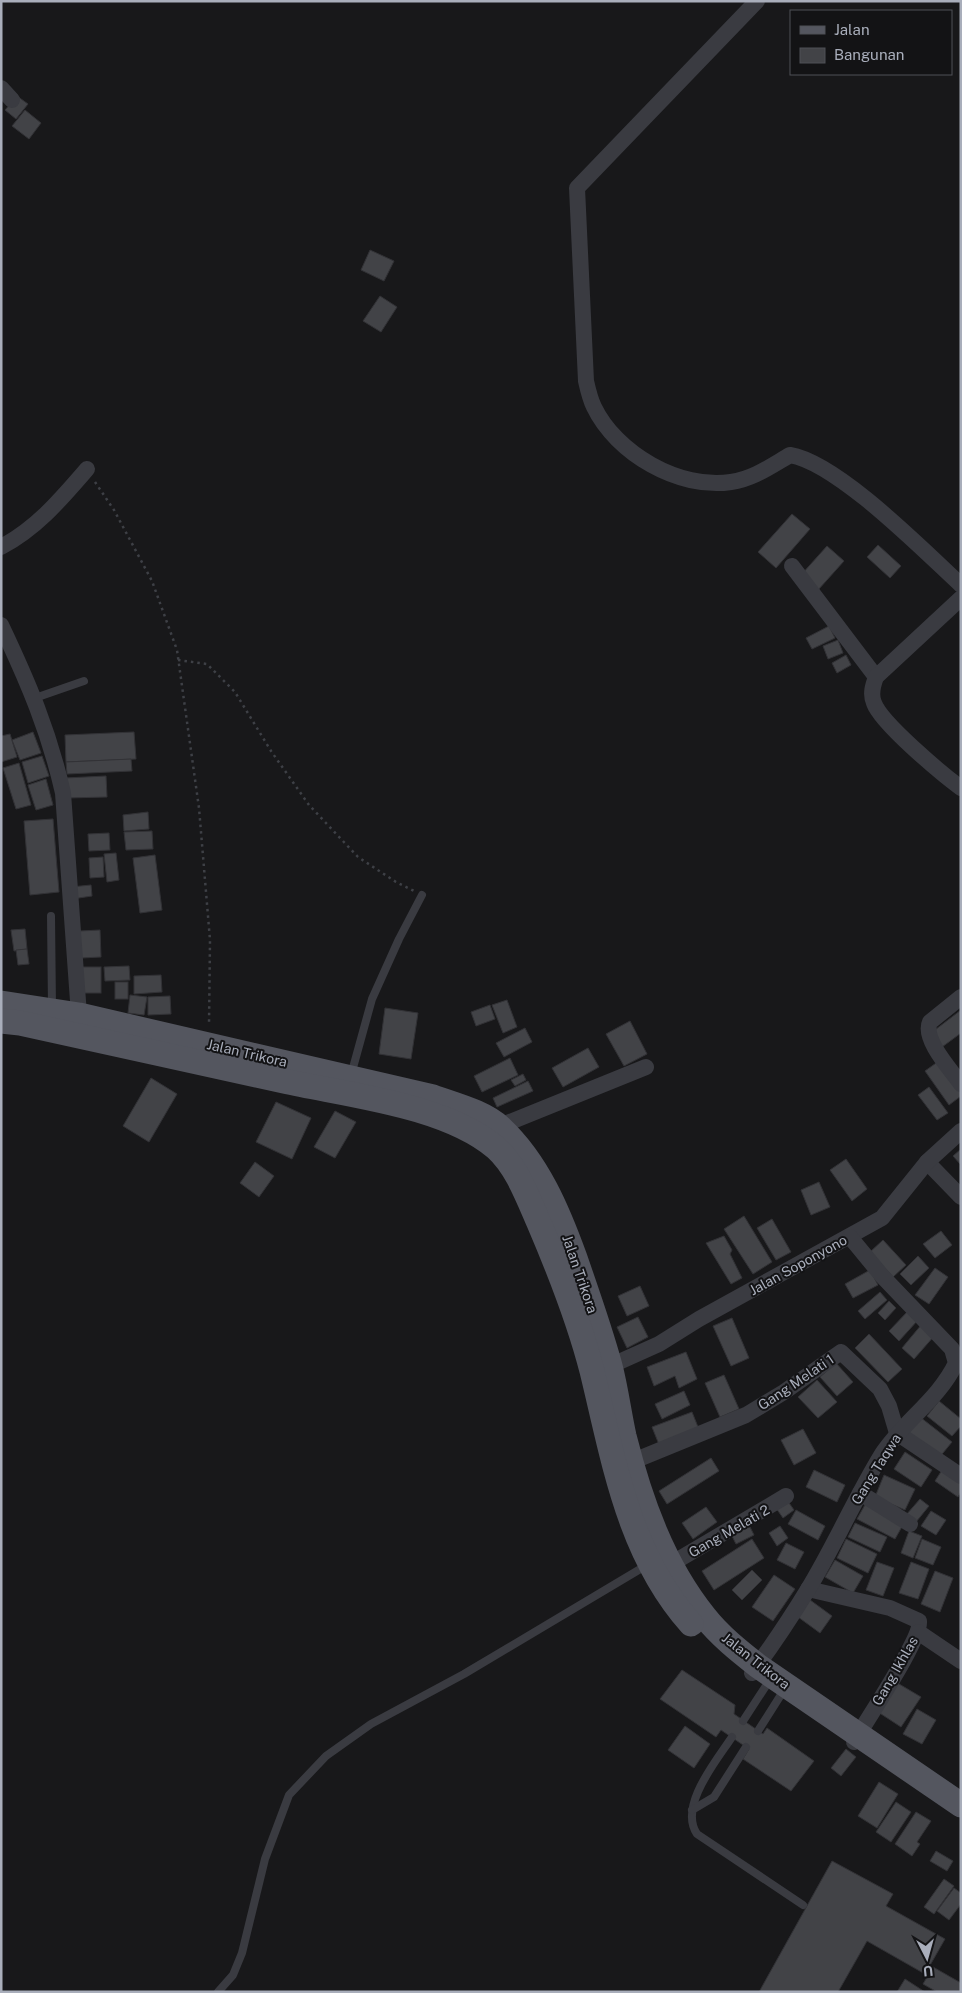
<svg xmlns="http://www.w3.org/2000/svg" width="962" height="1993" font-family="'Public Sans',sans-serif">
<rect width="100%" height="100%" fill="#18181a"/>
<g fill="#424347" stroke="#323236">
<path d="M17,96L28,104L16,119L5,110Z"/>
<path d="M25,110L41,123L29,139L12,126Z"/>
<path d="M370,250L394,261L384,281L361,270Z"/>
<path d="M380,296L397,307L381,332L363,321Z"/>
<path d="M792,514L810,529L776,568L758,552Z"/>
<path d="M878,545L901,566L890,578L867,557Z"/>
<path d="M827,546L844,561L818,590L801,575Z"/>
<path d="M829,626L835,638L812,649L806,638Z"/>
<path d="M838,640L843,653L828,659L823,646Z"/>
<path d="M846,655L851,665L837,673L832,663Z"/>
<path d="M33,732L41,753L20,760L12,740Z"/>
<path d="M134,732L136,759L66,762L65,735Z"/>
<path d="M10,734L17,757L1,762V736Z"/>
<path d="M42,756L49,776L28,783L22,762Z"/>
<path d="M131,759L132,771L67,774L66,762Z"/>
<path d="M19,763L31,805L16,809L3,768Z"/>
<path d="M106,776L107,797L66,798L65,778Z"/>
<path d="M46,779L53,805L36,810L28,785Z"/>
<path d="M148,812L149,829L124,831L123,815Z"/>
<path d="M53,819L59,892L30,895L24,821Z"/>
<path d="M152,831L153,849L126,850L124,832Z"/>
<path d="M109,833L110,850L89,851L88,834Z"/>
<path d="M116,853L119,880L107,882L104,854Z"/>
<path d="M155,855L162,910L140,913L133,858Z"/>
<path d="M103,857L104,877L90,878L89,858Z"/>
<path d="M91,885L92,896L72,899L71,887Z"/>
<path d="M25,929L27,949L14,951L11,930Z"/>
<path d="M100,930L101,957L81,958L80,931Z"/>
<path d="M27,949L29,964L18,965L16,950Z"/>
<path d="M129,966L130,980L105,981L104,967Z"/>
<rect x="80" y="967" width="21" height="26"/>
<path d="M161,975L162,992L134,994V976Z"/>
<rect x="115" y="982" width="13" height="17"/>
<path d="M130,995L147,997L144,1015L128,1013Z"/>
<path d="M170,996L171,1014L148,1015V997Z"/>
<path d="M507,1000L517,1027L503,1033L492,1005Z"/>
<path d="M490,1005L495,1019L476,1026L471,1012Z"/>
<path d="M385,1008L418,1013L411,1059L379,1054Z"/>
<path d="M961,1010V1033L942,1047L931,1033Z"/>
<path d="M630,1021L647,1054L624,1066L606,1034Z"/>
<path d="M525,1028L532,1042L504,1057L496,1043Z"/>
<path d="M588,1048L599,1067L563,1087L552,1068Z"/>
<path d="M510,1058L518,1075L482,1092L474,1076Z"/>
<path d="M939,1061L961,1092V1096L949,1105L925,1071Z"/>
<path d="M523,1074L526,1080L515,1086L511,1080Z"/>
<path d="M151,1078L177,1094L149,1142L123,1126Z"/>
<path d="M528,1081L533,1091L497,1107L493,1098Z"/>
<path d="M929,1087L948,1113L937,1120L918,1095Z"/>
<path d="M276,1102L311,1118L292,1159L256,1142Z"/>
<path d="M335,1111L356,1122L335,1158L314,1147Z"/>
<path d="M961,1149V1165L953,1156Z"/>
<path d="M846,1159L867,1189L852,1201L830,1170Z"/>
<path d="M255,1162L274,1176L259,1197L240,1183Z"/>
<path d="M819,1182L830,1207L811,1215L801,1190Z"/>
<path d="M744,1216L772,1262L753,1274L724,1229Z"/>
<path d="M772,1219L791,1252L776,1260L757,1228Z"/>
<path d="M941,1231L952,1245L935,1258L923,1244Z"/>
<path d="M724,1236L732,1250L730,1254L742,1278L731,1284L706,1243Z"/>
<path d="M883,1240L906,1265L893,1277L870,1252Z"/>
<path d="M918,1256L929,1268L911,1285L900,1274Z"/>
<path d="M935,1268L948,1277L929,1304L915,1295Z"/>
<path d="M870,1270L878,1285L853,1298L845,1284Z"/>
<path d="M640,1286L649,1306L627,1316L618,1296Z"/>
<path d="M880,1292L887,1300L865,1319L858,1311Z"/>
<path d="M889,1301L896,1308L885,1320L878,1313Z"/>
<path d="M908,1311L918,1320L899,1341L889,1331Z"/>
<path d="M638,1317L648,1337L627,1348L617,1327Z"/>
<path d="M732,1318L749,1358L731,1366L713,1326Z"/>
<path d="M922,1324L935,1335L914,1359L902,1348Z"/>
<path d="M869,1334L902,1369L888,1382L855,1348Z"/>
<path d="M686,1352L697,1379L679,1388L675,1376L654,1386L647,1367Z"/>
<path d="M836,1363L853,1382L837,1396L820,1377Z"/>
<path d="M724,1375L739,1409L720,1417L705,1383Z"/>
<path d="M817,1380L837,1402L818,1418L798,1397Z"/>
<path d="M684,1391L690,1405L662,1419L655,1404Z"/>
<path d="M939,1401L961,1419V1426L952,1436L927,1416Z"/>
<path d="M692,1412L700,1432L660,1447L652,1427Z"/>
<path d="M920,1417L952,1442L938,1459L906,1433Z"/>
<path d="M803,1429L816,1453L794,1465L781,1440Z"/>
<path d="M905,1452L932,1470L921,1487L894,1469Z"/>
<path d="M711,1458L719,1471L667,1504L659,1491Z"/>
<path d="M944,1467L961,1478V1492L958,1497L935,1481Z"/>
<path d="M814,1470L845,1485L837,1502L806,1487Z"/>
<path d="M884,1475L915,1489L905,1510L875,1497Z"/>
<path d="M920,1499L929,1506L916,1522L906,1515Z"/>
<path d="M787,1500L794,1510L783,1518L776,1508Z"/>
<path d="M866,1503L904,1523L895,1539L857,1519Z"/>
<path d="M706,1507L717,1522L693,1539L682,1523Z"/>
<path d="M796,1510L825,1526L818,1540L788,1524Z"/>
<path d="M931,1511L946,1520L936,1535L921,1526Z"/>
<path d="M748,1523L754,1535L736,1544L730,1532Z"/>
<path d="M855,1523L887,1537L880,1552L848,1537Z"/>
<path d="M780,1526L788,1538L777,1546L769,1533Z"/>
<path d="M909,1531L922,1536L913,1558L901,1553Z"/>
<path d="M752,1539L764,1558L714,1590L702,1571Z"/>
<path d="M846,1539L877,1554L868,1573L837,1558Z"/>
<path d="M922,1539L941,1547L933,1565L915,1558Z"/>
<path d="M786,1543L804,1552L795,1569L777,1560Z"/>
<path d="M835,1560L863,1576L853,1593L825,1577Z"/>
<path d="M877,1562L894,1568L883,1596L866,1590Z"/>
<path d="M911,1562L929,1569L918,1599L899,1593Z"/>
<path d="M752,1570L762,1580L742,1600L732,1590Z"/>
<path d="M935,1571L953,1578L940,1612L921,1604Z"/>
<path d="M774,1575L795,1589L773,1621L752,1607Z"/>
<path d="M806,1597L832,1616L820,1633L794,1614Z"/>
<path d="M682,1670L735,1705L734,1714L763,1734L767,1728L814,1761L791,1791L743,1759L749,1749L746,1747L721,1730L716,1737L660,1699Z"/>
<path d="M894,1681L921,1697L901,1727L875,1710Z"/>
<path d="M917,1709L936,1720L922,1744L903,1734Z"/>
<path d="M685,1726L710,1744L694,1768L668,1750Z"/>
<path d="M846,1749L856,1757L841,1776L831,1768Z"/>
<path d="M879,1782L898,1794L877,1828L858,1816Z"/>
<path d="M896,1802L911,1812L891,1842L876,1832Z"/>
<path d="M916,1812L931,1821L917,1842L920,1844L912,1856L895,1844Z"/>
<path d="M936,1851L953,1861L947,1871L930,1861Z"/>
<path d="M832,1861L893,1894L886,1906L945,1939L925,1974L867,1941L838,1992H759Z"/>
<path d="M944,1879L954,1886L934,1914L924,1907Z"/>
<path d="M954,1888L961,1893V1904L949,1920L937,1911Z"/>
<path d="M933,1967L961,1983V1992H937L923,1984Z"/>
<path d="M905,1979L925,1992H897Z"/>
</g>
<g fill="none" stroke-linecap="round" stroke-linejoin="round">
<g stroke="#3e4046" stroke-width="2.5" stroke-dasharray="2.5 4" stroke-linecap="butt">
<path d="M95,482L114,510L152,581L177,650L199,808L210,940L209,1025"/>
<path d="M178,660L207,664L235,692L271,751L309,805L358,857L396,882L414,891"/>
</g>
<g stroke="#3a3b41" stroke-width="8">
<path d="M35,698L84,681"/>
<path d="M51,916L52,1008"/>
<path d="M351,1075L372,999L399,939L422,895"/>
<path d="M743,1721L771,1678"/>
<path d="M758,1731L784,1690"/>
<path d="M732,1737C717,1760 678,1806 697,1834L803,1905"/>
<path d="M692,1810L714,1797L746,1747"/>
<path d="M218,1992L233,1975L242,1953L265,1859L289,1795L326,1756L371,1724L464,1674L647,1565"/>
</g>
<g stroke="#3a3b41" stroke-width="16">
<path d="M757,1L577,188L586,381C588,390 590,399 594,407C616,453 679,490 731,482C753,479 771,466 790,455C838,463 924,551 961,585"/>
<path d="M1,88L12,100"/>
<path d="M1,547C37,528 61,499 87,469"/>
<path d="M792,566L876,677"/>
<path d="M961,598L876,677C873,685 870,694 874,703C881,723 942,774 961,788"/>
<path d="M1,625C28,682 49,731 63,793L79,1015"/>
<path d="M961,997L930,1022C922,1039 951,1070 961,1084"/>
<path d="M500,1126L646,1067"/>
<path d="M927,1162L961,1197"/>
<path d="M610,1366L659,1344L699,1319L882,1218L927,1162L961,1131"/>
<path d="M631,1462L746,1415L784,1392L841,1352L880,1389L889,1406L897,1433L961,1476"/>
<path d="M860,1493L910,1524"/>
<path d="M671,1564L786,1496"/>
<path d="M808,1589L890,1608L919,1621C923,1637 865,1722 854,1742"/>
<path d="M918,1632L961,1661"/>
<path d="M752,1673C771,1647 790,1619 807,1591C834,1547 855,1498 882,1454C904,1421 939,1399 956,1363L952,1349L883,1277L850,1237"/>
</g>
<g stroke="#54565f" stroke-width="25">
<path d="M1,1003L79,1015L433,1097C455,1105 484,1112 501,1128C538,1163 558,1211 575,1258C587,1293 600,1329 610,1366C616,1389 619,1413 624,1436C640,1500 663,1565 705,1617C720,1636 739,1651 758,1666L961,1805"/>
<path d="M1,1021L20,1023C108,1042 196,1062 284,1081C347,1095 446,1105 496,1148C517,1167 528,1198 539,1223C560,1272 579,1320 592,1371C614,1461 628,1553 691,1624"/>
</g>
</g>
<g text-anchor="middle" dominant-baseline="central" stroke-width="4" stroke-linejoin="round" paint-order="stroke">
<g font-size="14" fill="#a9aebb" stroke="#131315">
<text transform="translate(247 1053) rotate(13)">Jalan Trikora</text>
<text transform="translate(798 1265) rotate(-29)">Jalan Soponyono</text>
<text transform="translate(580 1274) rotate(71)">Jalan Trikora</text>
<text transform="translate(796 1382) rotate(-34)">Gang Melati 1</text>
<text transform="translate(876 1469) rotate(-58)">Gang Taqwa</text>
<text transform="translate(729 1531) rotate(-30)">Gang Melati 2</text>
<text transform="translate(756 1661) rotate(38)">Jalan Trikora</text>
<text transform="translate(895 1671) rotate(-60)">Gang Ikhlas</text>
</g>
</g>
<rect width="962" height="1993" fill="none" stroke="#a9aebb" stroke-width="5"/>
<rect x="790" y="10" width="162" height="65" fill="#131315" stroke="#4f5157"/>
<rect x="800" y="26" width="25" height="8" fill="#54565f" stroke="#4f5157"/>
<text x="834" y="35" font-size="15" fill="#a9aebb">Jalan</text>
<rect x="800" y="48" width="25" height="15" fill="#424347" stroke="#4f5157"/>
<text x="834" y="60" font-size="15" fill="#a9aebb">Bangunan</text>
<g transform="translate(927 1958) rotate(174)" stroke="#131315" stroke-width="4" paint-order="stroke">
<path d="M0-4L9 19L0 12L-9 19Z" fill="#a9aebb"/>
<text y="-8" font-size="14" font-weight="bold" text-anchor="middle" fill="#a9aebb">U</text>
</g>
</svg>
